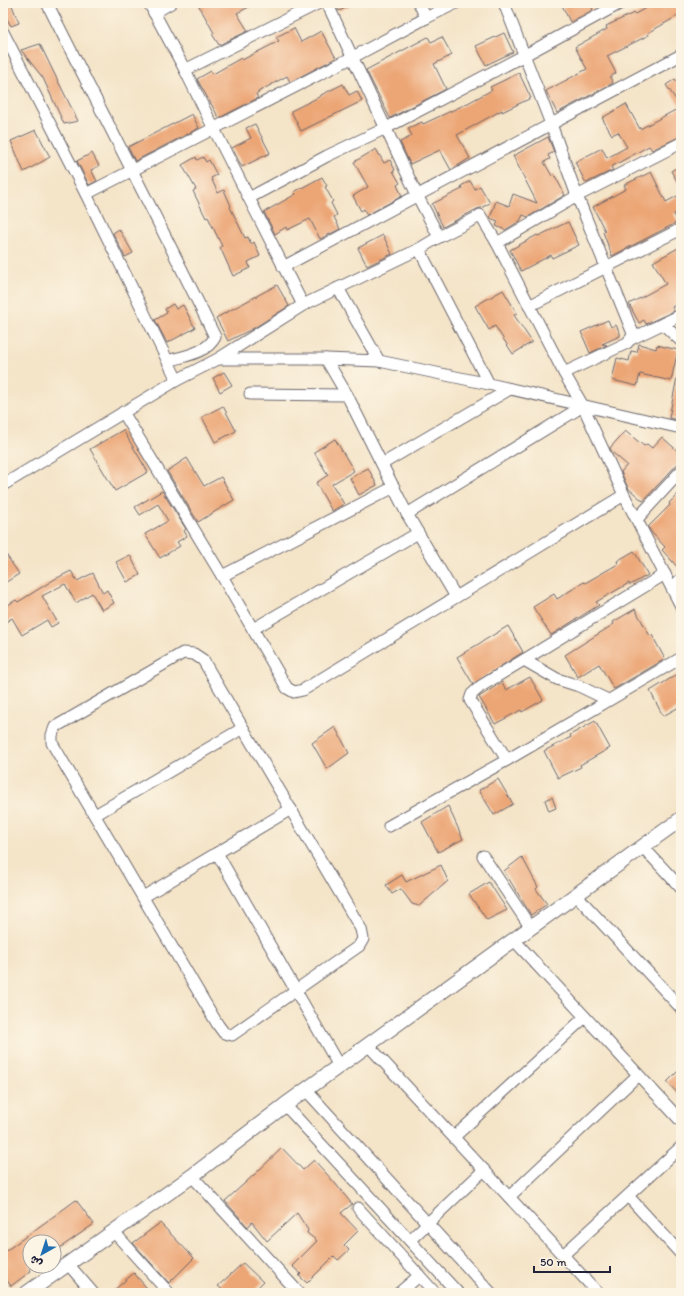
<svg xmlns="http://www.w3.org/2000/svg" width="684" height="1296" font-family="Itim,'Playpen Sans Arabic',sans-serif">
<rect width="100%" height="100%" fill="#fcf5e5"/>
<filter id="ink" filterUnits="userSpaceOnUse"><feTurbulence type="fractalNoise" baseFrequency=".025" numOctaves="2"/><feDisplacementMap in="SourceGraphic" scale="8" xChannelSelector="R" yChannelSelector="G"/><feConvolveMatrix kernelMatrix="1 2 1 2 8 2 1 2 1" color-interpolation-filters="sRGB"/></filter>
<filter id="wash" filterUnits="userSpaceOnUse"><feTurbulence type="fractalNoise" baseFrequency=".012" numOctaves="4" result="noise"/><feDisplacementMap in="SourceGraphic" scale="16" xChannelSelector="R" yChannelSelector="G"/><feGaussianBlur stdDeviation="0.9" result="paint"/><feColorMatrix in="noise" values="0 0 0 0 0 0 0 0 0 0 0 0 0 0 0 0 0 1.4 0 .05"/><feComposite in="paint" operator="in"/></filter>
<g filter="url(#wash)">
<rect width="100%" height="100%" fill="#f4e4c8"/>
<g id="blocks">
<g fill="#eca574">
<path d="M3,3H11L19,23L11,26L3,12Z"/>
<path d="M205,3H257L237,13L248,31L219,45L212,34L214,33L199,6Z"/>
<path d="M335,3H356L339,11Z"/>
<path d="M561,3H590L593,10L570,22Z"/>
<path d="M655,3H681V14L648,33L649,35L607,56L616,73L610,77L613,83L557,113L546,91L587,69L575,47L607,29L606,26L634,13L635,14Z"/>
<path d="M294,28L301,42L321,31L336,58L290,82L287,76L258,92L259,93L256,94L258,98L219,118L197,79L211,71L213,74L241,58L242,60L279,41L276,37Z"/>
<path d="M504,33L513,52L486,65L476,46Z"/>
<path d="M428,37L431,42L442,37L452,55L434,64L446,89L390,118L366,70Z"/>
<path d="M40,44L53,71L78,121L64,124L43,78L21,50Z"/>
<path d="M519,73L531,98L502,112V110L457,135L470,158L451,170L440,150L410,164L400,142L412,136L408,128L422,122L423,124L466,104L492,90L490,87Z"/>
<path d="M675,79L677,82L681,79V136L652,150L649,146L611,167L613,170L586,183L575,162L602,148L607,158L627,147L618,132L612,135L602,118L626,104L640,129L681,107L666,85Z"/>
<path d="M343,84L349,95L357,91L362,101L301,131L291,111L321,96V95Z"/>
<path d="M192,114L199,128L135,161L128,147Z"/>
<path d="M255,124L270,153L242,167L232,148L251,138L246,128Z"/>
<path d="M36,130L50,157L24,172L11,141Z"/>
<path d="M548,137L554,152L548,155L550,159L544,162L552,176L554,174L565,195L528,217L523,215L520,221L505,230L496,226L498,221L490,218L496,201L509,206L513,194L537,203L513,156Z"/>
<path d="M376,149L384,163L390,160L395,170L393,171L400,183L397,185L402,196L367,215L364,209L361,211L353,196L368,187L354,162Z"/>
<path d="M92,153L99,166L91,170L97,181L89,185L77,161Z"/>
<path d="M196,157L197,160L203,157L206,162L209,160L217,175L211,178L218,193L224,190L231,206L230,207L245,238L248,237L251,244L254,242L260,256L248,262L250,268L233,276L220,247L222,246L208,217L206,218L193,191L196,189L182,165Z"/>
<path d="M681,165V188L671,171Z"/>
<path d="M651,172L666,202L681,194V210L674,214L678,222L612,256L603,232L605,231L593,207L626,189L624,185Z"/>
<path d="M322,177L327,186L325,187L333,201L331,203L337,215L334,217L340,229L320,239L310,219L287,230L286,227L275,234L264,212L296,194L294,192Z"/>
<path d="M470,181L475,189L480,186L490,203L481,208L477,209L443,227L432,204L462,189L461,186Z"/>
<path d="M568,222L579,245L552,258L551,255L521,271L510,250L537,235L538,236Z"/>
<path d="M119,229L133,253L125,257L113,233Z"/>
<path d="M383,235L392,254L367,266L358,248Z"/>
<path d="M678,248L681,253V302L672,307L674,311L646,324L644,320L639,323L629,304L666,284L653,262Z"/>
<path d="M277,285L289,306L254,328L228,341L216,318Z"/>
<path d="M503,290L517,313L514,315L532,342L513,354L495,326L489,330L475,306Z"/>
<path d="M173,304L176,309L183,305L195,328L167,343L155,320L167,313L165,309Z"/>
<path d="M608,320L611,327L616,325L620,333V336L602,344L607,345L590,353L581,332Z"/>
<path d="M639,344L656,349L657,345L678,350L671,381L640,374L637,386L612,380L617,358L629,361L631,351L637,352Z"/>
<path d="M224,372L232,385L220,392L213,378Z"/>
<path d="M677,377L681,378V421L669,418Z"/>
<path d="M223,406L236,431L215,442L202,417Z"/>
<path d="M123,430L148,472L115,491L90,449Z"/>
<path d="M625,431L644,446L647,444L652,448L662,437L681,454V460L643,501L628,488L621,472L627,465L612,452L610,448Z"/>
<path d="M335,439L354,471L332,484L344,504L332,511L316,483L328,475L314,452Z"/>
<path d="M187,458L204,486L221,477L234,500L198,522L167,471Z"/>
<path d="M368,468L377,485L359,495L350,478Z"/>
<path d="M162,491L186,529L184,531L187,536L177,542L180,546L160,558L145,534L168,521L158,504L140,515L135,507Z"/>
<path d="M681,491V571L662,550L665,547L652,533L648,527L670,505L669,503Z"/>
<path d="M3,550L19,574L3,584Z"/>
<path d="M634,551L648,575L630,585L629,583L596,602L599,605L551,635L533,607L554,594L557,599L584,582L585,583L618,564L617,561Z"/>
<path d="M130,555L140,575L127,582L116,562Z"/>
<path d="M71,571L77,581L93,573L103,593L107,590L114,603L102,610L92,593L76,603L65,584L42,596L58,623L51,627L47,620L22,635L12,618L3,624V608L16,600L18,602L55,579Z"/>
<path d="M635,609L650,636L652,635L665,659L614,689L599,664L578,677L565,655L614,624L613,622Z"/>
<path d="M508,626L523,652L473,684L457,657Z"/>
<path d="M681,672V706L663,716L650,691Z"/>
<path d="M530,677L543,700L522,712L521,710L495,724L479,697L502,682L506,690Z"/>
<path d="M595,721L610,748L580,765L581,767L558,778L544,751L571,737L570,735Z"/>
<path d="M335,727L349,753L327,769L312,743Z"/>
<path d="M498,779L513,804L494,815L479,790Z"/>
<path d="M552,797L556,808L549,811L545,800Z"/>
<path d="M448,806L463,839L438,852L422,822Z"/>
<path d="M522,857L538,887L536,889L547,904L531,915L504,871Z"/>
<path d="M441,865L448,881L419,906L412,904L401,889L392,894L386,885L402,875L406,882Z"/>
<path d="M489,882L507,910L487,920L469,894Z"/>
<path d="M681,1068V1097L667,1082Z"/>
<path d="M282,1148L303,1170L314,1160L334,1182L352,1204L341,1213L358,1231L344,1245L349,1250L338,1260L334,1256L307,1283L299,1276L301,1274L292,1266L317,1241L307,1233L308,1230L297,1213L267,1241L252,1222L248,1227L225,1201L255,1174Z"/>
<path d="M76,1200L94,1224L54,1252V1242H30V1269L31,1271L11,1286L3,1275V1253Z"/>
<path d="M160,1223L194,1258L169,1283L133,1243Z"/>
<path d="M243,1263L263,1282L252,1293H226L218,1286Z"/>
<path d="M134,1273L151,1293H111L128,1278Z"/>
</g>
</g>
</g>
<g filter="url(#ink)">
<use href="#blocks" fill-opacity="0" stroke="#6c666c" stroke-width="1"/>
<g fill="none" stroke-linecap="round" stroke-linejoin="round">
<g stroke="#6c666c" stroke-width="13">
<g id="minor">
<path d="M47,3C103,115 161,225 215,337C207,353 184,356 168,361"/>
<path d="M149,3L185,70L214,129L303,305"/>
<path d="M327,3L417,195L439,237"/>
<path d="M419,3L426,18"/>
<path d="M504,3L551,124L577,196L632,331L633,336L627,343L564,373"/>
<path d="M154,13L171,3"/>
<path d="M3,32L86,194L177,380"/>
<path d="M185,70L319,3"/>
<path d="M86,194L353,57L426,18L456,3"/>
<path d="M249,198L327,156L386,128L525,55L621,3"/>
<path d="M497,243L577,196L681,143"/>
<path d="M419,249L489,384"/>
<path d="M283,267L681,55"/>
<path d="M338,288L379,361"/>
<path d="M529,306L681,229"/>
<path d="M663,324L681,341"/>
<path d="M631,339L681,315"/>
<path d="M218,359H326L379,361L489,384L681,428"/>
<path d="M326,359L347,395L407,514L456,597"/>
<path d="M250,394L347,395"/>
<path d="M123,412L222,576L287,688L294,692L303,690L624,495"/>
<path d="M382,464L510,389"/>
<path d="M3,485L177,380L218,359L303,305L419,249L439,237L480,216V215L497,243L564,373L583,406L624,495L681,606"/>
<path d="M407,514L583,406"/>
<path d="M637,519L681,471"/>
<path d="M222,576L394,487"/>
<path d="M672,588L681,579"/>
<path d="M253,629L418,533"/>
<path d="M183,653L194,654L203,660L361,929L363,939L359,946L232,1035L224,1033L218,1025L52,743V735L55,727Z"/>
<path d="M524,660L557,679L579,686L608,700"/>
<path d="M507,760L470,700L472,694L481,686L665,574"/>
<path d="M95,815L243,728"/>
<path d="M389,826L507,760L681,658"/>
<path d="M643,847L681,888"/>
<path d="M217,853L339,1066"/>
<path d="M483,856L531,928"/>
<path d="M576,895L681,1008"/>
<path d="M143,897L291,809"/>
<path d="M514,940L681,1121"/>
<path d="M368,1045L598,1293"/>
<path d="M306,1090L491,1293"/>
<path d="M285,1105L458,1293"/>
<path d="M454,1137L585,1017"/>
<path d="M192,1176L299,1293"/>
<path d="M628,1196L681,1254"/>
<path d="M509,1197L638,1075"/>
<path d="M358,1208L435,1293"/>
<path d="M114,1232L169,1293"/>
<path d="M410,1240L484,1170"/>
<path d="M563,1255L681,1147"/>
<path d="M68,1264L93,1293"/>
<path d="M399,1293L419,1276"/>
</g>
</g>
<g stroke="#6c666c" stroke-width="16">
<path id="tertiary" d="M27,1293L192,1176L285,1105L681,819"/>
</g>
<use href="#minor" stroke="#fff" stroke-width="11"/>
<use href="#tertiary" stroke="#fff" stroke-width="14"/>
</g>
</g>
<rect width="684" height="1296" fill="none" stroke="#fcf5e5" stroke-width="16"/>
<g transform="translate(42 1254) rotate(219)"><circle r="19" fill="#fcf5e5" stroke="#a5a1a1"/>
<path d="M0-3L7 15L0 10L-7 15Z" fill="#1f6fb2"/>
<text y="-6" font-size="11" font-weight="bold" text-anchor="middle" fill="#22223b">ش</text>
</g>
<path d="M534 1266v6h76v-6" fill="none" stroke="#22223b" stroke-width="2"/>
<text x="540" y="1266" font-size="12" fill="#22223b" stroke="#fcf5e5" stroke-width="3" paint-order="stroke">50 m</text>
</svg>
